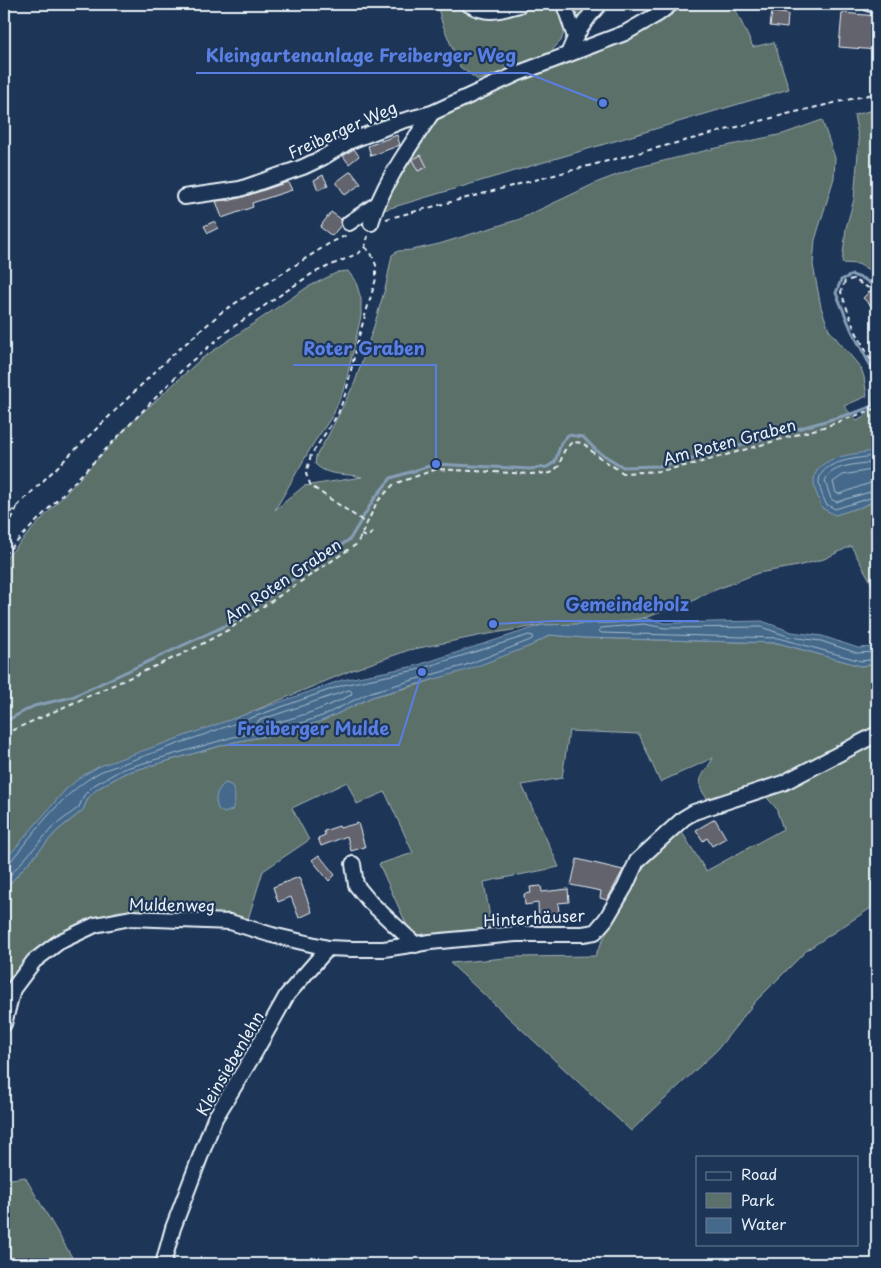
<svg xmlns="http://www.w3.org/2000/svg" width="881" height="1268" font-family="'Playpen Sans',sans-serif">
<rect width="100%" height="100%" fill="#1d3557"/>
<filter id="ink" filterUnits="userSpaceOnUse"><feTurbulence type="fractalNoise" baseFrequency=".02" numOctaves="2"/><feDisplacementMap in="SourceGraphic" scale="10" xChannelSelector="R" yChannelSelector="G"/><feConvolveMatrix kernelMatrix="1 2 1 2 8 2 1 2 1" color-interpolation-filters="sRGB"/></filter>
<g filter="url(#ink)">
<g fill="#5b706b" stroke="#a2b0b2">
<path d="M437,4H560L567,23L561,41L550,52L507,70L478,80L460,67L442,23Z"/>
<path d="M564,4H600L575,37Z"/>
<path d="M684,4H733L753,47L774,42L789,89L377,212L432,116L642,30Z"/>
<path d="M877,109V274L858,264L842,263L846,228L854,199L859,141L854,115Z"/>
<path d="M822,120L835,158L834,178L815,240L813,265L821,307L829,330L861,368L864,377L867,396L844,406L857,421C873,412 873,404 872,387L877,380V450L822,465L817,471L814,479L861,507L877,500V593L851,546L824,559L798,566L758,573L705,594L691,602L644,618L616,623L542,625L483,635L409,650L350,671L66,789L4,866V560L129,425L201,359L306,288L338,272L348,271L356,282L361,299V316L345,386L333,415L313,444L275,510L304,486L362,477C347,473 328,477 315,464L316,456L328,436L355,382L374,326L386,285L392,255L398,251L412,250L439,244L520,219L598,182L635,168L712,149L783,134Z"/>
<path d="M550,635L585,638L778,643L861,666L877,664V904L807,950L755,1002L717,1050L631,1131L450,963L516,957L595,956L638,867L680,829L706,871L783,829L776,808L762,792L733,803L707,798C692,781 705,774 713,758L660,782L639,734L569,731L562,778L522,785L559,867L484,882L492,929L420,935L409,930L379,864L413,853L385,792L357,804L347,782L292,808L309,840L263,871L248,919L190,910L176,914L118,911L83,923L54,937L4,999V890L57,831L83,810L88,798L97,789L125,773L234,742L293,731L324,720L372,697L417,685L530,646Z"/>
<path d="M25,1177L76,1264H4V1180Z"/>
</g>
<g fill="#44698b" stroke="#869fb7">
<path d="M877,450V500L861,507L835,515L822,508C819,499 814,490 814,481C815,454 858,455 877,450Z"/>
<path d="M644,618L665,623L762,621L792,632L822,636L858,648L877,647V664L861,666L778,643L585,638L550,635L530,646L467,670L372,697L324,720L293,731L234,742L125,773L97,789L88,798L83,810L57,831L4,890V861L66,789L82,776L100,766L342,680L415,666L542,625L616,623Z"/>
<path d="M225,783L231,785C236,794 236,800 232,810L224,813L218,809C214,798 216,791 225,783Z"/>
</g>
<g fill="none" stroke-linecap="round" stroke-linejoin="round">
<g stroke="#a6bbcc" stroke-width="1">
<path d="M877,455C861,459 821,459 819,481C819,488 823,497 826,504L835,509L877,496"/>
<path d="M877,461C863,465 831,463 825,481L831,499L836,502L877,490"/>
<path d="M877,469L843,475L833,482L836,493L839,494C851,491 865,483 877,482"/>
<path d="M877,652L857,653L821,641L790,637L761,627L665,628L644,624L601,628L599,631L601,633L779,638L861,661L877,659"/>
<path d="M350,690L352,692L351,695C321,710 292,720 259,726L257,724L258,721Z"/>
<path d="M4,864L10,862C37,829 64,791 102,771L343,685L416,670L529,635L533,636L532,639L528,641L466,665L371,692L322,716L292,726L233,737L123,769L94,785L84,795L79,807L53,827L4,882"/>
</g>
<g stroke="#869fb7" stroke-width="3">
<path d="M877,288L864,279L852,275L841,280L836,293L851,329L877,378"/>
<path d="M4,722L34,706L72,697L231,623L350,539L374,499L391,478L436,464L530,469L547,467L555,462L561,443L568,435L583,437L597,451L623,467L659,466L696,458L857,412L873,406L877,392"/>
</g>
</g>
<g fill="#63646d" stroke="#e8f1f8">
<path d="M772,12L788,14L787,28L770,26Z"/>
<path d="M842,13L877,16V50L839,47Z"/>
<path d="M397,135L400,145L371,156L368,146Z"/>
<path d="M354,149L359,156L349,164L343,156Z"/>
<path d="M421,155L427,167L418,171L412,160Z"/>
<path d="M351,171L361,184L345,195L336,182Z"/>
<path d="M323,175L328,185L318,190L314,180Z"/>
<path d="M288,182L292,190L252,203L253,207L222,218L216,201L227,200L228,201L243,197Z"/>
<path d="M331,212L341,219V225L332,236L320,227Z"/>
<path d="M215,221L218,228L208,233L204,226Z"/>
<path d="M870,291L877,298V312L863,298Z"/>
<path d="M715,819L726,838L712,846L707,838L703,841L696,830Z"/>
<path d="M358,823L365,847L351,851L347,836L321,846L318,838L325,835L324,831L339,826L340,828Z"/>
<path d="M319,855L335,875L329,881L312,860Z"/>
<path d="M577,859L623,870L607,900L600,898L601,891L571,885Z"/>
<path d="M299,877L312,912L299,918L291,897L278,902L273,887Z"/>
<path d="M541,886L542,892L568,889L569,902L558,903L560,922L539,924L538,903L525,905L524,894L531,893L530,887Z"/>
</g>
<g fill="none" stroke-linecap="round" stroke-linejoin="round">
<g stroke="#e8f1f8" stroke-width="18">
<g id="minor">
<path d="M468,4C488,15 498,11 519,5"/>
<path d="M564,4L575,37"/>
<path d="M870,4H877"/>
<path d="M568,54C575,35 585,19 600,4"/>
<path d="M184,197L240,189L303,167L322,158L348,142L374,132L402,121L432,113L519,73L625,33L658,14L671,4"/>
<path d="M349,223L377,204"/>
<path d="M371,223C383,182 409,148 432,113"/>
<path d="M353,864L356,885L370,902L416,945"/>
<path d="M4,1024L13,989L34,961L59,942L95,925L131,918L230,922L272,935L328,948L351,949H384L430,942L516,934H583L595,932L606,919L625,887L637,861L684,818L694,812L783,783L877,734"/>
<path d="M163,1264L173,1228L215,1118L254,1054L287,995L328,948"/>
</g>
</g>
<g stroke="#e8f1f8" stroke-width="2" stroke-dasharray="5 4" stroke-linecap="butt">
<path d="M531,7L540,5V4"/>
<path d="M386,219L787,114L877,93"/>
<path d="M365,247L371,253L376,265V279L359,336L346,392L338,414L311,455L306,474L311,486L366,523"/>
<path d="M877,293L853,279L845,281L841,292L854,328L877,372"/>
<path d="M4,519L169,358L223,311L330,243L347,235"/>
<path d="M361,535L367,537L376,530"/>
<path d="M4,536L17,507"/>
<path d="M4,555L187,365L230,329L313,273L359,253L365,247L368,236"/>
<path d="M4,734L189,651L228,630L357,544L377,502L394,484L437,469L529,474L551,473L559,466L564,451L572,442L583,443L596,455L623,473L660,471L698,463L827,426L877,408"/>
</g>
<use href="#minor" stroke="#1d3557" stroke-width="14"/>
</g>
</g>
<g text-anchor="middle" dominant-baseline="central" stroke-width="4.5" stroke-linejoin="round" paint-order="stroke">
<g font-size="16" fill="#e8f1f8" stroke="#1d3557">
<text transform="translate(342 129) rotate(-24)">Freiberger Weg</text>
<text transform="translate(729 441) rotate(-15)">Am Roten Graben</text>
<text transform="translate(282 580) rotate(-34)">Am Roten Graben</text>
<text transform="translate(172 904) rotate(1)">Muldenweg</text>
<text transform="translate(534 917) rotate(-3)">Hinterhäuser</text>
<text transform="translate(229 1063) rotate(-60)">Kleinsiebenlehn</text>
</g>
</g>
<path fill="none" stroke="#5a7fe2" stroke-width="2" d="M603 103L527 73H196M436 464L436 365H293M493 624L555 621H699M422 672L399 745H227"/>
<g fill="#5a7fe2" stroke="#1d3557" stroke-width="2">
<circle cx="603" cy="103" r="5"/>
<circle cx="436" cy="464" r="5"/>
<circle cx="493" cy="624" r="5"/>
<circle cx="422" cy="672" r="5"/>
</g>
<g font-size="18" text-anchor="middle" font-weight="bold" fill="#5a7fe2" stroke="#1d3557" stroke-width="4.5" stroke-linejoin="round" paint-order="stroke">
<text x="361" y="62">Kleingartenanlage Freiberger Weg</text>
<text x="364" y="355">Roter Graben</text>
<text x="627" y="611">Gemeindeholz</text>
<text x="313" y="735">Freiberger Mulde</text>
</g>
<rect width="881" height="1268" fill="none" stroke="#1d3557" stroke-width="20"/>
<rect x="10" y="10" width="861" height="1248" fill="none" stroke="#e8f1f8" stroke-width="2" filter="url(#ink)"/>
<rect x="696" y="1156" width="162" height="90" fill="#1d3557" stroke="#6e8097"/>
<rect x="706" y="1172" width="25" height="8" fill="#1d3557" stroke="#6e8097"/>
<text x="741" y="1180" font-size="15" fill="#e8f1f8">Road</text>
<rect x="706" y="1193" width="25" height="15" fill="#5b706b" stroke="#6e8097"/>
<text x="741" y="1206" font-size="15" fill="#e8f1f8">Park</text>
<rect x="706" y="1218" width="25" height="15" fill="#44698b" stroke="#6e8097"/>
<text x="741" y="1230" font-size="15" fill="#e8f1f8">Water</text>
</svg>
